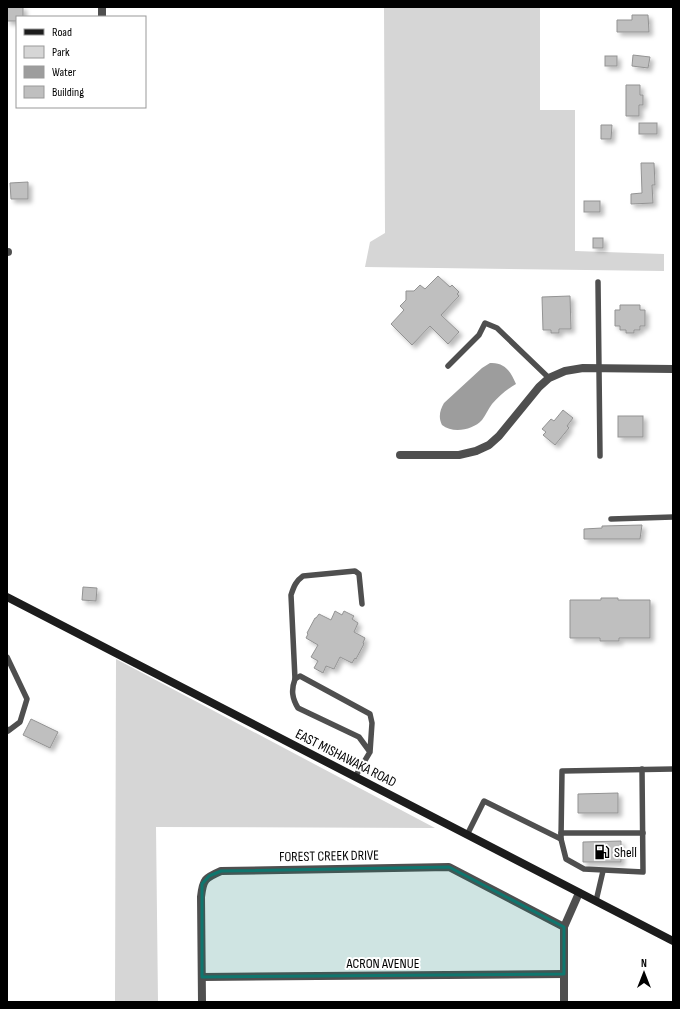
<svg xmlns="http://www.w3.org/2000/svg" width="680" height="1009" font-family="'Sofia Sans Condensed',sans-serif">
<defs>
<filter id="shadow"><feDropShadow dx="3.5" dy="3.5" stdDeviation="2" flood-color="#0004"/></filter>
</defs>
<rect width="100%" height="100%" fill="#fff"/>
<g fill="#d6d6d6">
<path d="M384,7H540V110H575V251L664,254V271L365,267L370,242L385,233Z"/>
<path d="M116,659L435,828L156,827L158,1002H115Z"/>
</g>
<path fill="#9d9d9d" d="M490,363C505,362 511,372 516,384C507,389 499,396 492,404C488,409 486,415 482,420C473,430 453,434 442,425C438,417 440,410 444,403L482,368Z"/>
<g fill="#bfbfbf" stroke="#939393" filter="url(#shadow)">
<path d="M7,7H23V17H17V21H7Z"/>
<path d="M632,15H648L649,32H617V20H632Z"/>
<path d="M633,55L650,57L648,68L632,66Z"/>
<rect x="605" y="56" width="12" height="10"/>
<path d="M626,85H640V95H643V105H639V116H626Z"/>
<rect x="639" y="123" width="18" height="11"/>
<path d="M601,125H612L611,139H601Z"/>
<path d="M641,163H654L655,185H652L653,203L631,204V194L642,193Z"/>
<path d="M28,182V199H11L10,183Z"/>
<rect x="584" y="201" width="16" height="11"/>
<rect x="593" y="238" width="10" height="10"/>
<path d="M438,276L450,287L452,285L459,292L457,294L459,296L441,315L459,332L448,344L430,326L412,345L391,324L404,310L400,306L406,300V291H414L420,285L425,289Z"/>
<path d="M570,296L571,329H559V333H551V330H543L542,297Z"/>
<path d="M620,305H640V310H645V326H640V330H634V333H626V330H620V326H615V310H620Z"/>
<path d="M563,410L573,418L567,426L569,428L555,445L543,435L546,432L542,429L551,419L554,421Z"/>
<rect x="618" y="416" width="25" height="21"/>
<path d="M642,525L640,539H584V529L602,528V526Z"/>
<path d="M83,587L97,588L96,601L82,600Z"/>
<path d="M601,598H618V600H650V638H619V641H600V638H570V600H601Z"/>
<path d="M335,611L342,615L344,611L354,616L352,619L358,623L354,632L365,638L363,643L364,644L356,659L355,658L352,663L340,657L334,669L326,666L323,673L314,668L318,661L311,657L318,645L306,638L308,634L307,633L315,618H316L319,614L331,620Z"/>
<path d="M31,719L58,732L50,748L23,735Z"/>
<path d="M618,793V813H578V794Z"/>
<path d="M621,841V862H583V842Z"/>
</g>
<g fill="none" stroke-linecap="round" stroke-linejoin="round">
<g stroke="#4f4f4f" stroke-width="5.5">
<path d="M598,282L600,456"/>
<path d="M448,366L479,335L485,323L497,328L549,378"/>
<path d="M611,519L673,517"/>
<path d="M7,657L27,699L20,722L8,731L7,729"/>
<path d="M295,679L291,595C294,586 296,581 303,576L355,571L359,574L362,604"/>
<path d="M355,777L370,752L359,737L298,708C292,698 291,690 295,679L300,676L370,714L372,723L370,752"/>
<path d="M561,833H643"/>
<path d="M467,835L484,801L561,839L562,771L673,769"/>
<path d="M561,839L566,859L584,869L643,872L642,769"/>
<path d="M596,901L603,871"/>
</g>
<g stroke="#4f4f4f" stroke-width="8">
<path d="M102,7V17"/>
<path d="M7,252H8"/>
<path d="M400,455H459L476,451L489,445L499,436L539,387L549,378L565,371L583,368L673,369"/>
<path d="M202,977L564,974"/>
<path d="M202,1002L201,897C203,879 205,878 221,871L449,867L564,927"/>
<path d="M564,1002V927L579,893"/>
</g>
<path stroke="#1c1c1c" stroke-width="8" d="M7,597L673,941"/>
</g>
<path fill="#0f766e" fill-opacity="0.2" stroke="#0f766e" stroke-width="3" stroke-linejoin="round" d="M449,867L564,927V974L202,977V884L209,876L221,871Z"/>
<defs>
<g id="fuel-bare" transform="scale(1.2)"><path d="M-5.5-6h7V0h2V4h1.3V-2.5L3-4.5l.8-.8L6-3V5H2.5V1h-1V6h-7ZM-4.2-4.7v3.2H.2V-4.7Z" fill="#000" stroke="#fff" stroke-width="2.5" paint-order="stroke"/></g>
</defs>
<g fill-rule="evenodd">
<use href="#fuel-bare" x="602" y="852"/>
</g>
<g text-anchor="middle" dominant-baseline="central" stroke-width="4" stroke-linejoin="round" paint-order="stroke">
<g font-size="14" fill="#000" stroke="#fff">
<text transform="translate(346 758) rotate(27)">EAST MISHAWAKA ROAD</text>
<text transform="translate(329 856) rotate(-1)">FOREST CREEK DRIVE</text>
<text x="383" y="963">ACRON AVENUE</text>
</g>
<g font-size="14" fill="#000" stroke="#fff" text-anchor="start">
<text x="614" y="852">Shell</text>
</g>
</g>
<rect width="680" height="1009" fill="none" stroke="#000000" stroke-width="16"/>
<rect x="16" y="16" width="130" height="92" fill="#ffffff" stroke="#999999"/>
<rect x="24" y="29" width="20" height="6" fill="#1c1c1c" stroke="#999999"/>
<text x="52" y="36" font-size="12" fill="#000000">Road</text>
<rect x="24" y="46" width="20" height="12" fill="#d6d6d6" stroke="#999999"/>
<text x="52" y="56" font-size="12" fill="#000000">Park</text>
<rect x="24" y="66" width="20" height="12" fill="#9d9d9d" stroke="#999999"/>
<text x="52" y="76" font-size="12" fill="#000000">Water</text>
<rect x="24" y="86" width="20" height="12" fill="#bfbfbf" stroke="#999999"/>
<text x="52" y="96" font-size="12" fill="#000000">Building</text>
<g transform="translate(644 973)" stroke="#ffffff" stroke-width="3" paint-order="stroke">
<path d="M0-3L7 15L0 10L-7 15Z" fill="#000000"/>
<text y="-6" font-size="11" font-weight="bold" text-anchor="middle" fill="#000000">N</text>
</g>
</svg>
